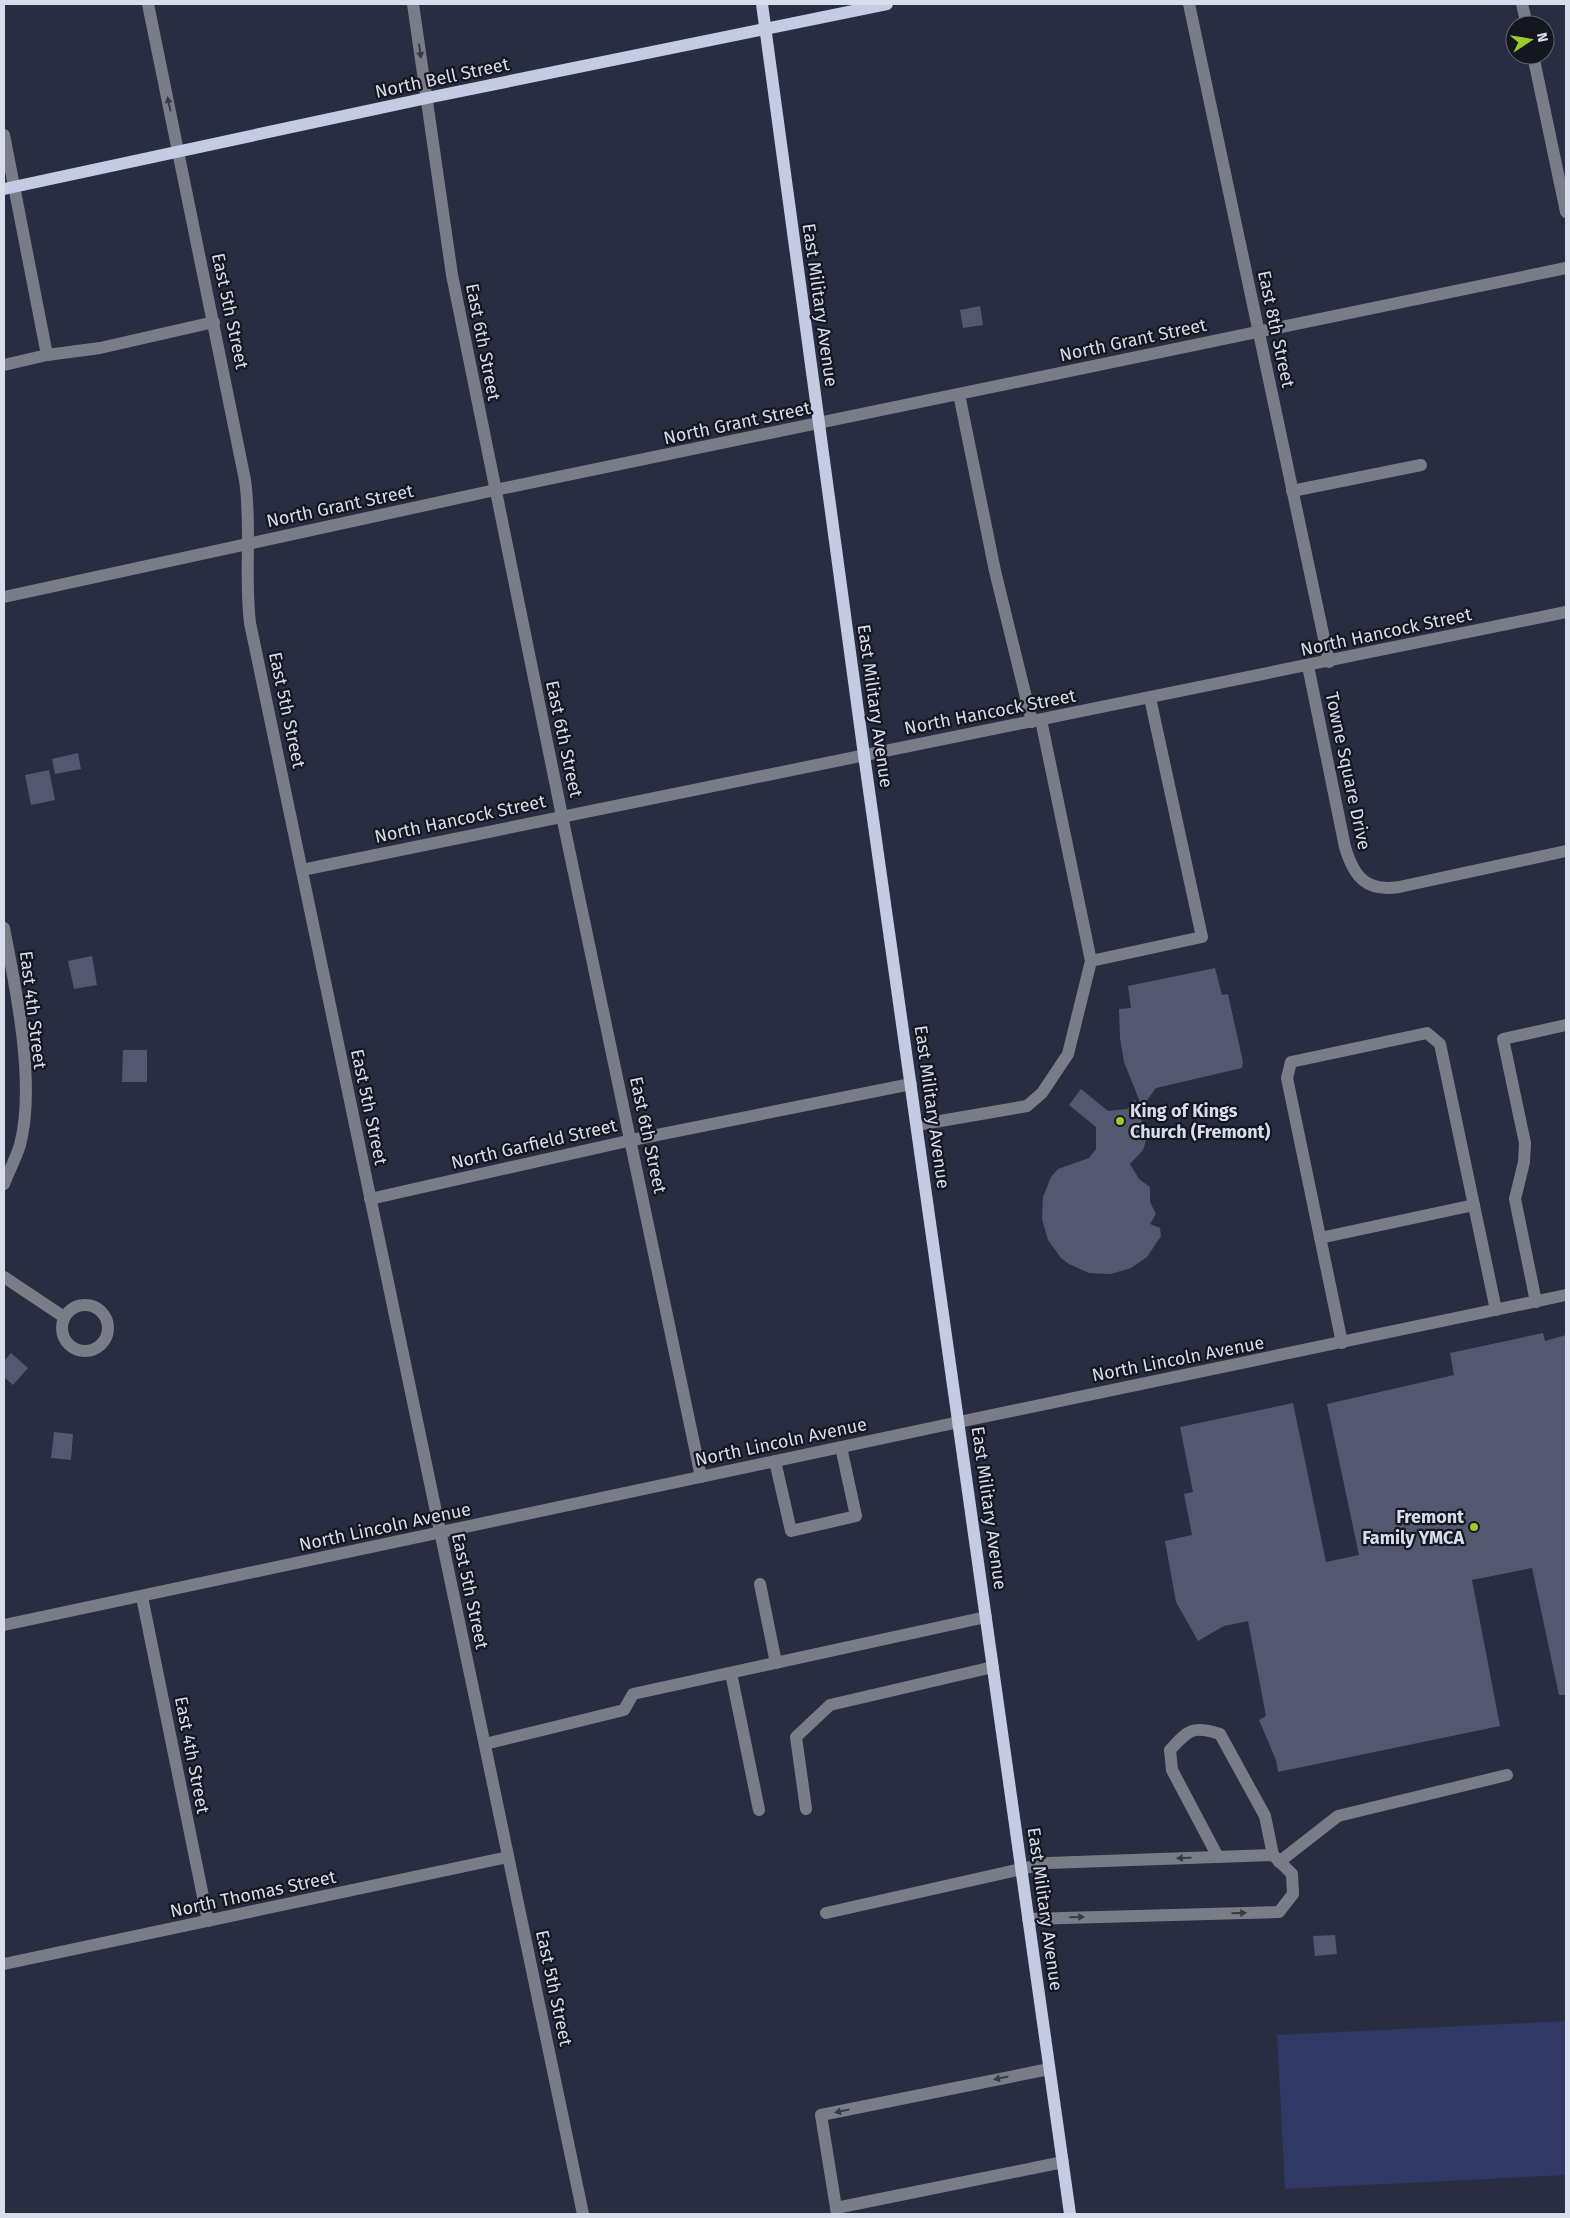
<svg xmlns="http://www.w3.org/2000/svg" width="1570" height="2218" font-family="'Fira Sans',sans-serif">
<rect width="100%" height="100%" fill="#292d42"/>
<path fill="#303866" d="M1566,2021V2175L1285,2189L1277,2035Z"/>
<g fill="#535870">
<path d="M980,306L983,325L963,328L960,310Z"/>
<path d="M78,753L81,769L55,774L52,759Z"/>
<path d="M49,770L55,800L31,805L25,775Z"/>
<path d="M92,956L97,985L74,989L68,961Z"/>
<path d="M1215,968L1222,995L1228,994L1243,1062L1242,1068L1156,1088L1142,1107L1124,1062L1120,1038L1119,1009L1131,1008L1128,986Z"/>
<path d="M123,1050H147V1082H122Z"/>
<path d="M1081,1089L1108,1111L1127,1109L1135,1100L1147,1137L1143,1150L1130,1164L1139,1179L1150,1187V1202L1156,1214L1150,1224L1160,1228L1161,1236L1147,1257L1131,1268L1111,1274L1089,1273L1069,1264L1061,1258L1048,1240L1042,1219L1043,1197L1051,1177L1058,1169L1089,1158L1096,1149V1127L1069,1105Z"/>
<path d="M1543,1333L1545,1341L1566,1335V1695H1559L1532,1568L1472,1580L1500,1726L1278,1772L1276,1760L1259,1720L1266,1716L1248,1621L1224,1626L1198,1641L1176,1602L1165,1541L1192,1535L1184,1494L1193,1492L1180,1427L1293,1403L1326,1562L1359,1555L1327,1404L1454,1375L1450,1353Z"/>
<path d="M11,1353L28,1368L13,1385L4,1377V1361Z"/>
<path d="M54,1432L73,1434L71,1460L51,1458Z"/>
<path d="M1335,1935L1337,1954L1315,1956L1313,1936Z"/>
</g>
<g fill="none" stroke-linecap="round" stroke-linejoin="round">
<g stroke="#7a7d88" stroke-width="12">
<path d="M148,4L245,480C252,528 244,575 250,623L583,2214"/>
<path d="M413,4L452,275L562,816L701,1477"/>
<path d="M1189,4L1329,662"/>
<path d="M1522,4L1527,25"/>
<path d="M1533,55L1566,212"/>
<path d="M4,135L47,355"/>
<path d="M4,365L47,355L100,348L214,322"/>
<path d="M959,394L995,571L1032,722"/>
<path d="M1292,491L1421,465"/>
<path d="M4,597L495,490L1566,268"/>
<path d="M1308,666L1345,847C1354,877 1366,892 1399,887L1566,851"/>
<path d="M302,870L1566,612"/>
<path d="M4,928C16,990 36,1084 20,1145C16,1158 9,1171 4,1184"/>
<path d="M1091,961L1202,937L1150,698"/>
<path d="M917,1125L1027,1106L1042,1093L1068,1054L1091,961L1041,720"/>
<path d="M370,1199L632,1140L911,1084"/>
<path d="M1320,1238L1474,1205"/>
<path d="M4,1277L64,1317"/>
<path d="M1536,1302L1515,1199L1524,1162L1525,1143L1503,1039L1566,1025"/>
<circle cx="85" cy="1328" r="23"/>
<path d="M1342,1343L1287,1078L1291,1062L1427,1033L1440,1044L1496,1310"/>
<path d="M775,1461L791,1531L856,1516L841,1447"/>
<path d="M760,1584L776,1663"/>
<path d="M142,1597L208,1921"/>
<path d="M4,1625L959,1422L1566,1295"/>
<path d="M731,1673L759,1810"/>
<path d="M485,1744L624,1710L633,1694L986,1617"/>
<path d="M806,1809L796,1737L830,1705L993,1667"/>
<path d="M1218,1857L1172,1770L1170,1750C1188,1730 1193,1725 1220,1734L1265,1816L1273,1855"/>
<path d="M1279,1862L1338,1816L1507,1775"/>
<path d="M826,1913L1048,1863L1273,1855L1292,1874L1293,1894L1279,1912L1028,1919"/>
<path d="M4,1964L508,1857"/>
<path d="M836,2208L1063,2162"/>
<path d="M837,2214L821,2115L1049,2069"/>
</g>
<g stroke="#c5cbe2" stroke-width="12">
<path d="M762,4L864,755L1070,2214"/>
<path d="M4,189L427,98L887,4"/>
</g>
</g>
<defs><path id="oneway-solid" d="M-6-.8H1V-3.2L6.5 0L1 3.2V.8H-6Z" transform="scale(1.25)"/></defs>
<g fill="#383a44">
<use href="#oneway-solid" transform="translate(420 51) rotate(82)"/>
<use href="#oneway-solid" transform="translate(169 104) rotate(-102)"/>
<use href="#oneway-solid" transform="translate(1184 1858) rotate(178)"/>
<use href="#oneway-solid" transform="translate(1239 1913) rotate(-2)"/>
<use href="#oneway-solid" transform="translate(1077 1917) rotate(-2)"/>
<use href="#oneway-solid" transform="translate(1001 2078) rotate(168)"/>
<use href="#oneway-solid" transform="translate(842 2111) rotate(168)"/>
</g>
<g fill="#9eca2e" stroke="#141620" stroke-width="2">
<circle cx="1120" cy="1121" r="5"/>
<circle cx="1474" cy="1527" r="5"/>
</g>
<g text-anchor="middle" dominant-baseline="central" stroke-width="4.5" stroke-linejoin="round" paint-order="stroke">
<g font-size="18" fill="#d9ddeb" stroke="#141620">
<text transform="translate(442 78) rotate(-12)">North Bell Street</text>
<text transform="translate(820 305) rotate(82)">East Military Avenue</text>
<text transform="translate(230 311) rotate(78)">East 5th Street</text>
<text transform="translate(1276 329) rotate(78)">East 8th Street</text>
<text transform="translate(1133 340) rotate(-12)">North Grant Street</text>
<text transform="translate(483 342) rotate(79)">East 6th Street</text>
<text transform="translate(737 423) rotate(-12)">North Grant Street</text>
<text transform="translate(340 506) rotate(-12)">North Grant Street</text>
<text transform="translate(1386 632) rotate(-12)">North Hancock Street</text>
<text transform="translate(875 706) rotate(82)">East Military Avenue</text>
<text transform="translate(287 710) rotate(78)">East 5th Street</text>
<text transform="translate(990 712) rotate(-11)">North Hancock Street</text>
<text transform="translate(564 739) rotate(78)">East 6th Street</text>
<text transform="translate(1348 771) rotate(78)">Towne Square Drive</text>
<text transform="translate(460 819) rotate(-12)">North Hancock Street</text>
<text transform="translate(33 1010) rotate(83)">East 4th Street</text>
<text transform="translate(369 1107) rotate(78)">East 5th Street</text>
<text transform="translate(932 1107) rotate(82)">East Military Avenue</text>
<text transform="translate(648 1135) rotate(78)">East 6th Street</text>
<text transform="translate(534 1144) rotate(-13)">North Garfield Street</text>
<text transform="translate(1178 1359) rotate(-11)">North Lincoln Avenue</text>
<text transform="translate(781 1442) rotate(-12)">North Lincoln Avenue</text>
<text transform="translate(989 1508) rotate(82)">East Military Avenue</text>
<text transform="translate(385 1527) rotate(-12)">North Lincoln Avenue</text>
<text transform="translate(470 1591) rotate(78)">East 5th Street</text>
<text transform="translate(192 1755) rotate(79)">East 4th Street</text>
<text transform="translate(253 1894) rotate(-12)">North Thomas Street</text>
<text transform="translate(1045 1909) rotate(82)">East Military Avenue</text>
<text transform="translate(554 1988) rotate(78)">East 5th Street</text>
</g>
<g font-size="18" font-weight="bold" fill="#d9ddeb" stroke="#141620" text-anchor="start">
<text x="1130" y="1111">King of Kings<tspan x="1130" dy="21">Church (Fremont)</tspan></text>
<text x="1464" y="1517" text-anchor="end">Fremont<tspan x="1464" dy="21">Family YMCA</tspan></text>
</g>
</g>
<rect width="1570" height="2218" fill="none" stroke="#d9ddeb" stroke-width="10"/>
<g transform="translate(1530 40) rotate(78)"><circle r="24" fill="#141620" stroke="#636671"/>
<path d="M0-4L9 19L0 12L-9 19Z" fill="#9eca2e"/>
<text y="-8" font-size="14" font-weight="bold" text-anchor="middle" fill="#d9ddeb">N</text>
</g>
</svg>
